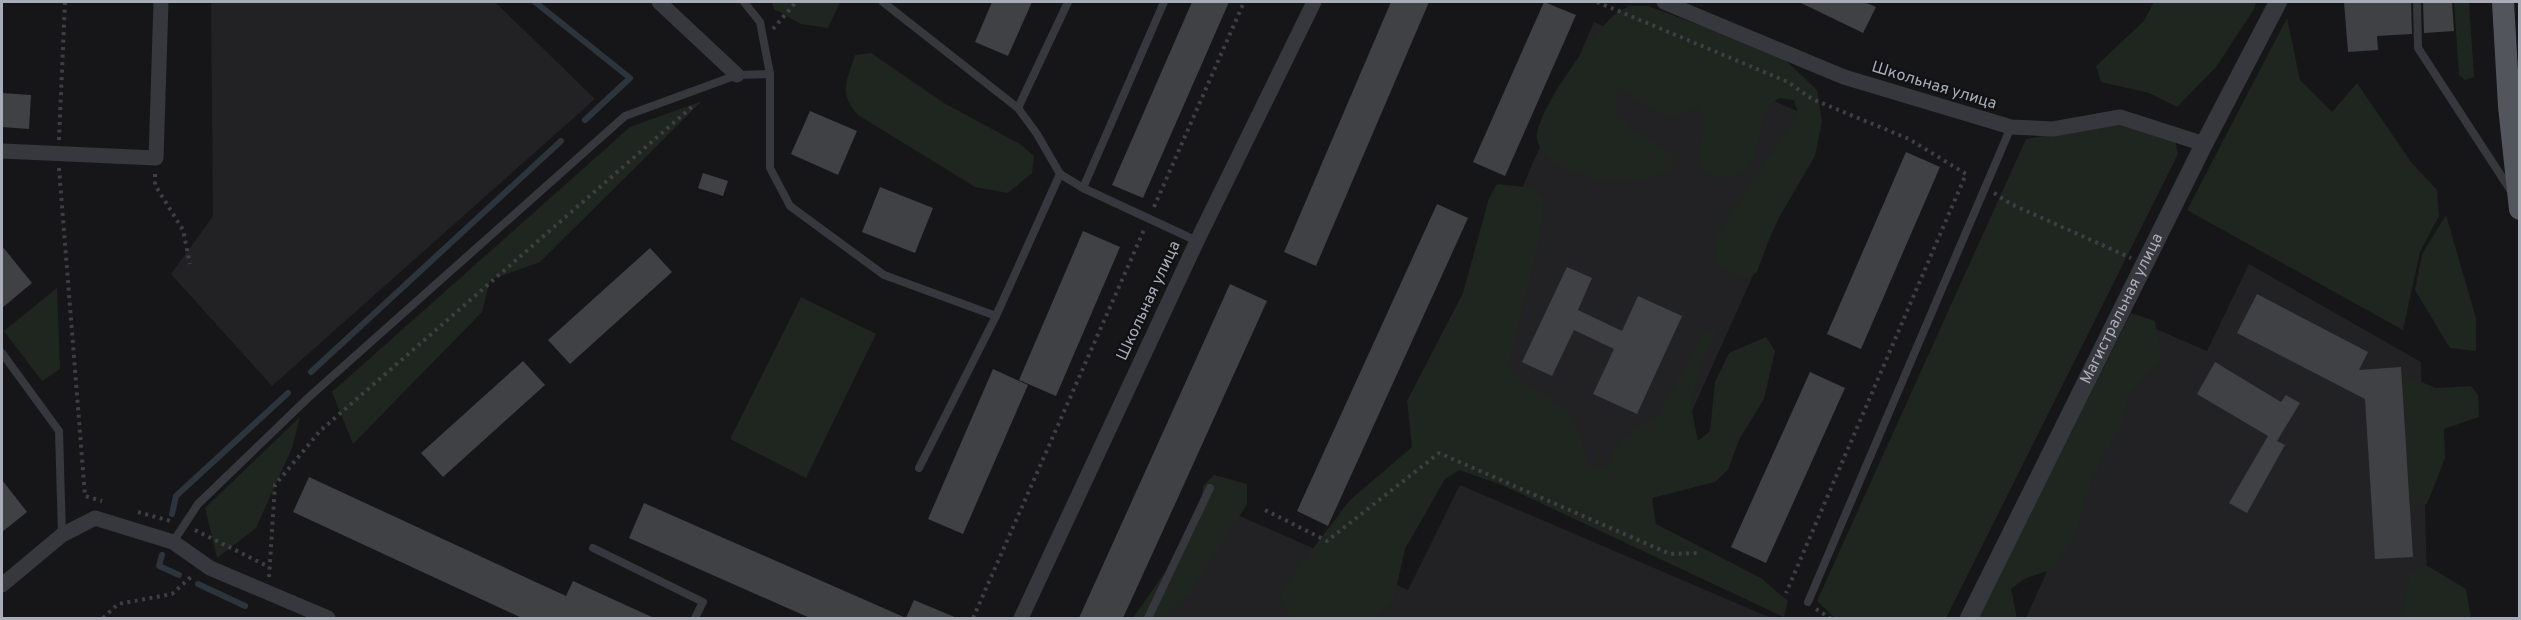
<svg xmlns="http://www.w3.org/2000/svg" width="2521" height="620" font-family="Overpass,sans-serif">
<rect width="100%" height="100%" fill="#161618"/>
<g fill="#222225">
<path d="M211,2H495L595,99L272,386L171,274L213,216Z"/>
<path d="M1594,22L1822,122L1643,520L1421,421Z"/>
<path d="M2249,264L2421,362L2428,618H2026L2156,329L2207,351Z"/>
<path d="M1460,485L1771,618H1163L1217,506L1408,590Z"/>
</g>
<g fill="#1e261f">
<path d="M772,2H840L828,28L801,24L774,9Z"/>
<path d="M2154,2H2256L2254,9L2216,67L2177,107L2149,93L2101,82L2096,66L2144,21Z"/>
<path d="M2454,2H2469L2474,77L2465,80L2459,75Z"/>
<path d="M1629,6H1648L1780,55L1817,90L1822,122L1815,156L1774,226L1757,272L1743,281L1716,264V234L1798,114L1794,100L1779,98C1775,101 1768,106 1766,110C1756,133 1764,163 1737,175C1722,181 1711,176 1698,168L1705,118L1698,105L1671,120L1616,87L1617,118L1677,157L1670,172C1656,175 1636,184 1621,183C1597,182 1541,166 1537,139C1534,114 1594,33 1613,16C1618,12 1624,9 1629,6Z"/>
<path d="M2287,18L2300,80L2332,112L2357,83L2411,162L2437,190L2439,216L2420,252L2403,330L2187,210Z"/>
<path d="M871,53L944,103L1020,144L1034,156L1032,173L1008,193L975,187L858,115C838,93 847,81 855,55Z"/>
<path d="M702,101L540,262L490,280L482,312L353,444L332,392L630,127Z"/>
<path d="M2116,123L2175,140L2178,154L1946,618H1835L1817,601L2026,139Z"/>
<path d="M1497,184L1533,188L1544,199L1541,232L1508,367C1526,392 1561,396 1574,420C1581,433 1584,452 1589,466L1605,467L1619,440L1659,413L1705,330L1721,329L1703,357L1691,406L1698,441L1710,431L1715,382L1729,353L1766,337L1775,351L1764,399L1739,440L1728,470L1715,482L1652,498L1656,524L1761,578L1788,601L1784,617L1502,485L1459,470L1445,479L1405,549L1394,598L1376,618H1299L1290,616L1280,603L1282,589L1350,500L1412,447L1407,401L1463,293L1489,198Z"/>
<path d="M2446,215L2476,318V351L2450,348L2415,290L2422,254Z"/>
<path d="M57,288L60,369L42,381L4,331Z"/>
<path d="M801,297L876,334L806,478L730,439Z"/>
<path d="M2131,313L2155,321L2161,359L2129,395L2121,426L2091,481L2073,543L2053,569L2024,579L2011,589L2017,618H1978Z"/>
<path d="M2397,372L2436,388L2471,386L2478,395L2479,417L2444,429L2445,458L2427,504L2411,505Z"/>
<path d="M300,417L292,448L256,528L217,558L205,508Z"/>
<path d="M1214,475L1247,484V504L1191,592L1163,618H1133L1193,532L1200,518L1203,486Z"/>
<path d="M2426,565L2466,589L2471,618H2401L2411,573Z"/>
</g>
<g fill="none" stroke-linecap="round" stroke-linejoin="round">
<g stroke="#2c353c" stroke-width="6">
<path d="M535,2L630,78L585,120"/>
<path d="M311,372L561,141"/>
<path d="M172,514L176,496L288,393"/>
<path d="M162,555L159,566L179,575"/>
<path d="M198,584L245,606"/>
</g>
</g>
<g fill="#404145">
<path d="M992,2H1032L1008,56L975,42Z"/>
<path d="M1192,2H1229L1143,198L1112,185Z"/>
<path d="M1391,2H1429L1316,266L1284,252Z"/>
<path d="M1544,2L1576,15L1505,176L1473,162Z"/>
<path d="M1799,2H1864L1876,7L1863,33Z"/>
<path d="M2344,2H2411L2412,34L2377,36L2378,50L2348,52Z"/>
<path d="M2423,2H2452L2454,31L2424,33Z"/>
<path d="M2,93L31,95L29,129L2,127Z"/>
<path d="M810,111L857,131L838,175L791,154Z"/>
<path d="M1906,152L1940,167L1861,349L1827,334Z"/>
<path d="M703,173L728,181L723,196L698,188Z"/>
<path d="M880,187L933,208L915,253L862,232Z"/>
<path d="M1437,204L1468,218L1328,526L1297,511Z"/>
<path d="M1083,231L1120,247L1056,396L1019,380Z"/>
<path d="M2,246L32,283L2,308Z"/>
<path d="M650,248L672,272L570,364L548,340Z"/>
<path d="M1567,267L1592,278L1578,310L1622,331L1638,296L1682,316L1637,414L1593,394L1614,349L1574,330L1552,376L1522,362Z"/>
<path d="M1230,284L1267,301L1181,491L1123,618H1079Z"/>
<path d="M2257,294L2368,352L2359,370L2401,367L2413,557L2375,559L2365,399L2237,333Z"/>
<path d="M523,361L545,385L443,477L421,453Z"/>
<path d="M2215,362L2281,402L2286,395L2300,403L2277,441L2285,445L2247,513L2229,503L2268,436L2197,394Z"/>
<path d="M993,369L1028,385L963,534L928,519Z"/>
<path d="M1810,372L1845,388L1766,563L1731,547Z"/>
<path d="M309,477L566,596L573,581L654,618H522L293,512Z"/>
<path d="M2,480L27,512L2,532Z"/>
<path d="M644,503L906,618H810L629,538Z"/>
<path d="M914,600L957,618H906Z"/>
</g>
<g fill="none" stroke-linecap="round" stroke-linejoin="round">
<g stroke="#3d3f44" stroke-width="4" stroke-dasharray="3 4.5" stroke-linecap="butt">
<path d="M1597,2L1788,82L1812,99L1909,139L1966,174L1786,593"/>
<path d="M773,29L796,2"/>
<path d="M59,140L65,2"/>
<path d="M59,168L85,496L102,501"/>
<path d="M155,174V185L183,230L190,264"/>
<path d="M1994,193L2011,204L2131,258"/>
<path d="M1154,207L1244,2"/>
<path d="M1265,510L1327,541L1439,453L1670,554L1700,553"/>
<path d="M138,512L174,522"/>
<path d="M195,530L269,567"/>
<path d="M269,577L275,485L320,431L694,105"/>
<path d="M1816,609L1830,618"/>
<path d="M103,618L118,604L172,594L193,575"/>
<path d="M973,618L1144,230"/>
</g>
<g stroke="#37383d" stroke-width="8">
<path d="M744,2L760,22L770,74"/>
<path d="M883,2L1018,108L1037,134L1060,174"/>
<path d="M2417,2L2418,48L2511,191"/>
<path d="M1018,108L1068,2"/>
<path d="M1083,188L1164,2"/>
<path d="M2,353L59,431L62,535"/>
<path d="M919,468L996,316"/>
<path d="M173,542L198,504L309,397L625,116L737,75L770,74V168L790,206L884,275L996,316L1060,174L1083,188L1197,241"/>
<path d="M593,548L703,602L695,618"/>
<path d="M1808,602L2011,127"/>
<path d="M1148,618L1210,488"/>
</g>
<g stroke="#37383d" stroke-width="15">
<path d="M659,2L737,75"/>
<path d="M1664,2L1844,77L2011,127L2053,129L2120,117L2204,144"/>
<path d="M2,151L156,158L161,2"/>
<path d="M2,585L62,535L95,518L173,542L210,568L328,618"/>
<path d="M1021,618L1197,241L1314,2"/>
</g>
<path stroke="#37383d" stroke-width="18" id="s1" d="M1969,618L2204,144L2278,2"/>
<path stroke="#53555c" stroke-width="22" d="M2503,2L2509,106L2520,209"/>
</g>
<g text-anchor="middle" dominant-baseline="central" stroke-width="4.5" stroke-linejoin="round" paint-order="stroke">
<g font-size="16" fill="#a8adb8" stroke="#111113">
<text transform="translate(1934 86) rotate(17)">Школьная улица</text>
<text transform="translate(1149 301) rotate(-65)">Школьная улица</text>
<text stroke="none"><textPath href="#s1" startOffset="345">Магистральная улица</textPath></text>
</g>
</g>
<rect width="2521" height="620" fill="none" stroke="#a8adb8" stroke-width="6"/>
</svg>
